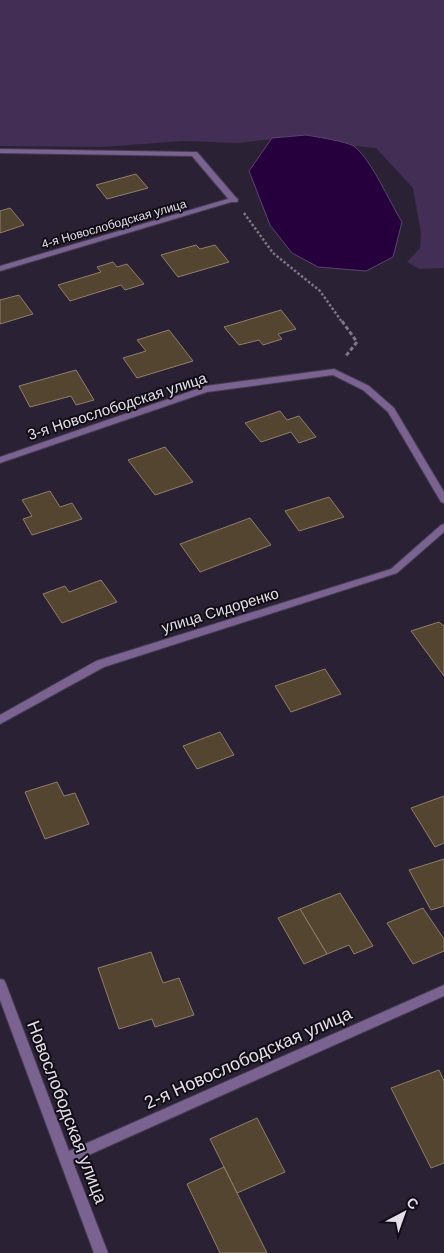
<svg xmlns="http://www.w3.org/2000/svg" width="444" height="1253" font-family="Arial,sans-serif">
<rect width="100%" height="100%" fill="#2b2135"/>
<path fill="#432e55" d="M0,0H444V268L419,269L407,262L420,248L421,233L413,188L376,148L354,146L306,135L239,143L183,141L102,147L0,146Z"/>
<path fill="#25003d" stroke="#5f4372" d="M306,135C316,137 347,141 355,147C372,161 389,201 402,222L393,257L366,271L318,267L292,253L270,225L249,171L272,138Z"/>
<g fill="#544530" stroke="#907f68">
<path d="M136,174L148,188L107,199L96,185Z"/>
<path d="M10,208L24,225L0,233V211Z"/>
<path d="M196,245L200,249L215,245L229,262L178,277L161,255Z"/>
<path d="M113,262L117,267L127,264L144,284L125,290L121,285L70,301L58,285L101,272L97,267Z"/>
<path d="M19,295L33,314L0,324V300Z"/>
<path d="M281,310L296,329L278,334L282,339L263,345L259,340L239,345L224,327Z"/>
<path d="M169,330L193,361L137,378L123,358L146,351L137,340Z"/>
<path d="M76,370L94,400L76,405L71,396L30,407L19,386Z"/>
<path d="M280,411L287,420L299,416L316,437L299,443L291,432L261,442L245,423Z"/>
<path d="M165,447L193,482L155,495L128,460Z"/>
<path d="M50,491L60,507L72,503L82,519L32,535L23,519L32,516L22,500Z"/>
<path d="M329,497L344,517L299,531L285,511Z"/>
<path d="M250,518L271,545L200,572L180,544Z"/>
<path d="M101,580L117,602L62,623L43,594L65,586L69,592Z"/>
<path d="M439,622L444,626V676L411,631Z"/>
<path d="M325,669L341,694L291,712L275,686Z"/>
<path d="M220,732L234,755L197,769L183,746Z"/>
<path d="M57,782L64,796L75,793L89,824L45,839L25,792Z"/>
<path d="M444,796V843L435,847L411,808Z"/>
<path d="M444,859V906L431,910L409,870Z"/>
<path d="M340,893L373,946L354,954L349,945L327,954L300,909Z"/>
<path d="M423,908L444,939V951L413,964L387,923Z"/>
<path d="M300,909L327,954L304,964L278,918Z"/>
<path d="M151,952L163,983L179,978L194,1015L155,1027L152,1019L119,1029L98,968Z"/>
<path d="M439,1070L444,1081V1163L431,1168L391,1088Z"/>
<path d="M257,1118L285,1172L237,1193L210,1139Z"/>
<path d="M224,1167L267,1253H220L187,1184Z"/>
</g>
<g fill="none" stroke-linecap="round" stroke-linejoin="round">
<g stroke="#453c4f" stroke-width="2">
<path id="service" d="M0,149L194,152H197L238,200L237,202H231L192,156L0,153Z"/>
</g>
<g stroke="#453c4f" stroke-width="2">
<g id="minor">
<path d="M231,198H237L238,200L0,271V266Z"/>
<path d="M334,369L369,386L394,408L444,492V503L441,502L388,412L363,390L333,375L207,392L0,463V457L206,386Z"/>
<path d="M444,524V532L397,573L104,667L0,724V715L96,661L391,569L441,525Z"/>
<path d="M0,979L4,980L6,984L69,1151L444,985V996L73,1162L108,1253H94L0,1000Z"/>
</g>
</g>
<path stroke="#7f7788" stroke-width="2.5" stroke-dasharray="2.5 2" stroke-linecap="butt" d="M244,213L273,253L320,291L342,322"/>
<path stroke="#7f7788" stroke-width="3" stroke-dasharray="4 2.5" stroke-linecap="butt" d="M342,321L357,342L345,357"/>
<use href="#service" fill="#7a6291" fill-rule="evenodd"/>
<use href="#minor" fill="#7a6291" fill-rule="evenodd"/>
</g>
<g text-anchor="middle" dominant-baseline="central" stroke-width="4" stroke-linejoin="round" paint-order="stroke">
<g font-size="12" fill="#e5dfec" stroke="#110d15">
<text transform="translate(114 224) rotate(-16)">4-я Новослободская улица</text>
</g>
<g font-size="15" fill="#e5dfec" stroke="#110d15">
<text transform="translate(117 406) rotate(-18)">3-я Новослободская улица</text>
<text transform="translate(220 610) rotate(-17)">улица Сидоренко</text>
</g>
<g font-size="18" fill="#e5dfec" stroke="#110d15">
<text transform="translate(248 1058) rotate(-24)">2-я Новослободская улица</text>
<text transform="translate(67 1112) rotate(69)">Новослободская улица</text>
</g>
</g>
<g transform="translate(404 1213) rotate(41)" stroke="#110d15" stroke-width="4" paint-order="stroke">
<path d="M0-4L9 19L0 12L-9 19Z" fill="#e5dfec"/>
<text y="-8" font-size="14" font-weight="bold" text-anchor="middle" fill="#e5dfec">С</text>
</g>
</svg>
